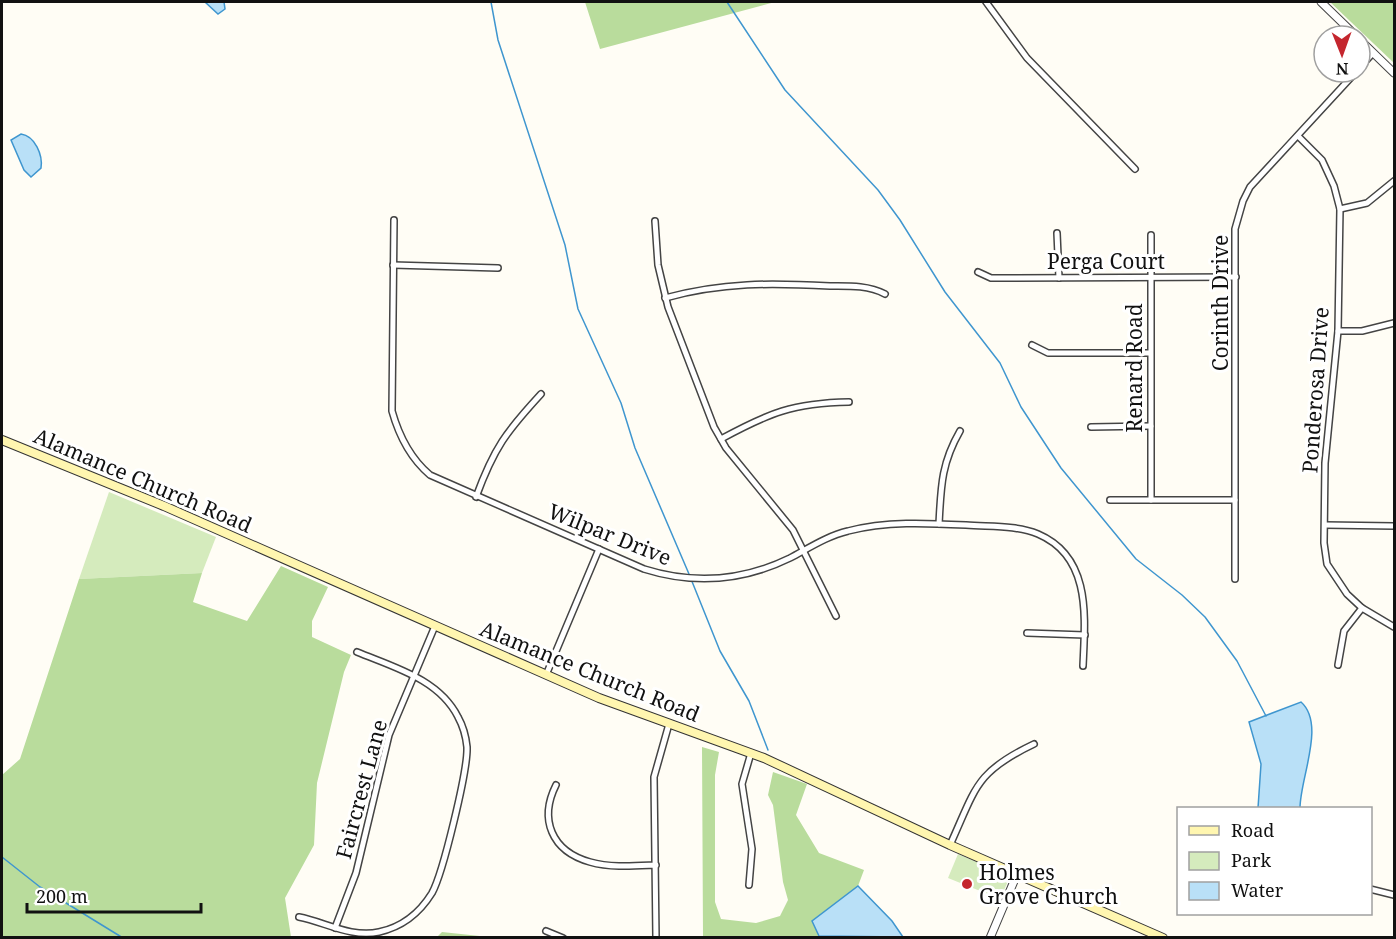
<svg xmlns="http://www.w3.org/2000/svg" width="1396" height="939" font-family="'Noto Serif',serif">
<rect width="100%" height="100%" fill="#fffdf5"/>
<g fill="#d5ebbd">
<path d="M109,492L216,537L202,573L79,579Z"/>
<path d="M958,854L1007,875L1009,879L1000,899L948,878Z"/>
</g>
<g fill="#b9dc9c">
<path d="M585,2H775L600,49Z"/>
<path d="M1330,2H1394V63Z"/>
<path d="M281,566L328,587L312,621V637L351,655L344,672L317,783L314,845L285,898L291,937H2V775L20,759L79,579L202,573L193,602L247,621Z"/>
<path d="M702,747L719,752L715,775V902L721,919L756,923L780,916L788,900L783,882L773,805L768,795L773,772L807,784L796,815L819,853L864,870L858,886L812,921L822,937H703Z"/>
<path d="M442,932L489,937H437Z"/>
</g>
<g fill="#b9e0f7" stroke="#3f96cf" stroke-width="1.5">
<path d="M205,2H224L225,9L218,14Z"/>
<path d="M21,134C35,136 43,155 41,168L31,177L24,170L11,140Z"/>
<path d="M1301,702C1326,724 1300,778 1300,808H1258L1261,764L1249,722Z"/>
<path d="M858,886L892,921L903,937L819,936L812,921Z"/>
</g>
<g fill="none" stroke-linecap="round" stroke-linejoin="round">
<g stroke="#3f96cf" stroke-width="1.5">
<path d="M491,2L498,40L565,245L578,309L621,403L635,448L689,574"/>
<path d="M727,2L785,90L878,190L900,220L945,292L1000,363L1021,407L1061,468L1136,559L1182,595L1205,617L1237,661L1266,716"/>
<path d="M691,579L720,651L749,701L768,750"/>
<path d="M2,857L40,887L123,938"/>
</g>
<g stroke="#444" stroke-width="8">
<g id="minor">
<path d="M986,2L1027,58L1135,169"/>
<path d="M1360,67L1373,53"/>
<path d="M1298,136L1322,160L1334,186L1340,209L1338,331L1325,463L1324,543L1327,564L1347,594L1362,608L1394,627"/>
<path d="M1340,209L1367,203L1394,181"/>
<path d="M394,220L392,411C399,436 410,458 430,475L644,569C695,585 743,581 790,558C809,548 827,536 848,531C886,521 926,523 966,525C989,527 1016,525 1038,534C1092,557 1085,618 1083,666"/>
<path d="M655,221L658,265L668,307L714,427L726,448L793,530L836,616"/>
<path d="M1057,233L1059,278"/>
<path d="M1151,235V500"/>
<path d="M393,265L498,268"/>
<path d="M978,272L991,278L1236,277"/>
<path d="M665,298C723,282 771,283 830,286C848,286 868,285 885,294"/>
<path d="M1338,331H1362L1394,323"/>
<path d="M1032,345L1048,353H1150"/>
<path d="M1091,427L1151,426"/>
<path d="M721,439C769,413 793,403 849,402"/>
<path d="M476,497C494,448 506,432 541,394"/>
<path d="M1110,500H1235"/>
<path d="M939,524C941,487 941,464 960,431"/>
<path d="M1325,525L1394,526"/>
<path d="M1235,579V229L1243,201L1250,187L1356,72"/>
<path d="M1027,633L1085,635"/>
<path d="M1338,665L1344,631L1362,608"/>
<path d="M546,675L599,549"/>
<path d="M556,785C539,819 551,851 590,862C611,868 634,866 656,865"/>
<path d="M950,845C976,788 975,772 1034,744"/>
<path d="M749,885L752,849L742,784L751,753"/>
<path d="M1370,889L1394,895"/>
<path d="M299,917C325,922 351,938 379,932C402,927 419,914 432,893C443,873 468,770 467,747C466,737 463,726 458,717C439,679 393,667 357,652"/>
<path d="M335,928L356,873L389,735L435,626"/>
<path d="M546,931L563,938"/>
<path d="M656,938L654,777L669,724"/>
</g>
</g>
<g stroke="#444" stroke-width="9">
<g id="tertiary">
<path d="M1321,2L1356,36"/>
<path d="M1360,40L1394,73"/>
<path d="M990,938L1017,874"/>
</g>
</g>
<g stroke="#333" stroke-width="10">
<path id="secondary" d="M2,440L164,506L599,698L764,758L950,845L1163,938"/>
</g>
<use href="#minor" stroke="#fff" stroke-width="5"/>
<use href="#tertiary" stroke="#fff" stroke-width="7"/>
<use href="#secondary" stroke="#fff6b0" stroke-width="8"/>
</g>
<circle fill="#c4262e" stroke="#fff" stroke-width="2" cx="967" cy="884" r="6"/>
<g text-anchor="middle" dominant-baseline="central" stroke-width="6" stroke-linejoin="round" paint-order="stroke">
<g font-size="21" fill="#111" stroke="#fff">
<text x="1106" y="261">Perga Court</text>
<text transform="translate(1220 303) rotate(-90)">Corinth Drive</text>
<text transform="translate(1134 368) rotate(-90)">Renard Road</text>
<text transform="translate(1315 390) rotate(-86)">Ponderosa Drive</text>
<text transform="translate(143 480) rotate(23)">Alamance Church Road</text>
<text transform="translate(610 534) rotate(22)">Wilpar Drive</text>
<text transform="translate(590 671) rotate(22)">Alamance Church Road</text>
<text transform="translate(361 789) rotate(-75)">Faircrest Lane</text>
</g>
<g font-size="21" fill="#111" stroke="#fff" text-anchor="start">
<text x="979" y="872">Holmes<tspan x="979" dy="24">Grove Church</tspan></text>
</g>
</g>
<rect width="1396" height="939" fill="none" stroke="#111111" stroke-width="6"/>
<rect x="1177" y="807" width="195" height="108" fill="#ffffff" stroke="#a0a0a0" stroke-width="1.5"/>
<rect x="1189" y="826" width="30" height="9" fill="#fff6b0" stroke="#a0a0a0" stroke-width="1.5"/>
<text x="1231" y="837" font-size="18" fill="#111111">Road</text>
<rect x="1189" y="852" width="30" height="18" fill="#d5ebbd" stroke="#a0a0a0" stroke-width="1.5"/>
<text x="1231" y="867" font-size="18" fill="#111111">Park</text>
<rect x="1189" y="882" width="30" height="18" fill="#b9e0f7" stroke="#a0a0a0" stroke-width="1.5"/>
<text x="1231" y="897" font-size="18" fill="#111111">Water</text>
<g transform="translate(1342 54) rotate(179)"><circle r="28" fill="#ffffff" stroke="#a0a0a0" stroke-width="1.5"/>
<path d="M0-4.5L10 22L0 15L-10 22Z" fill="#c4262e"/>
<text y="-9" font-size="16" font-weight="bold" text-anchor="middle" fill="#111111">N</text>
</g>
<path d="M27 903v9h174v-9" fill="none" stroke="#111111" stroke-width="3"/>
<text x="36" y="903" font-size="18" fill="#111111" stroke="#ffffff" stroke-width="4.5" paint-order="stroke">200 m</text>
</svg>
